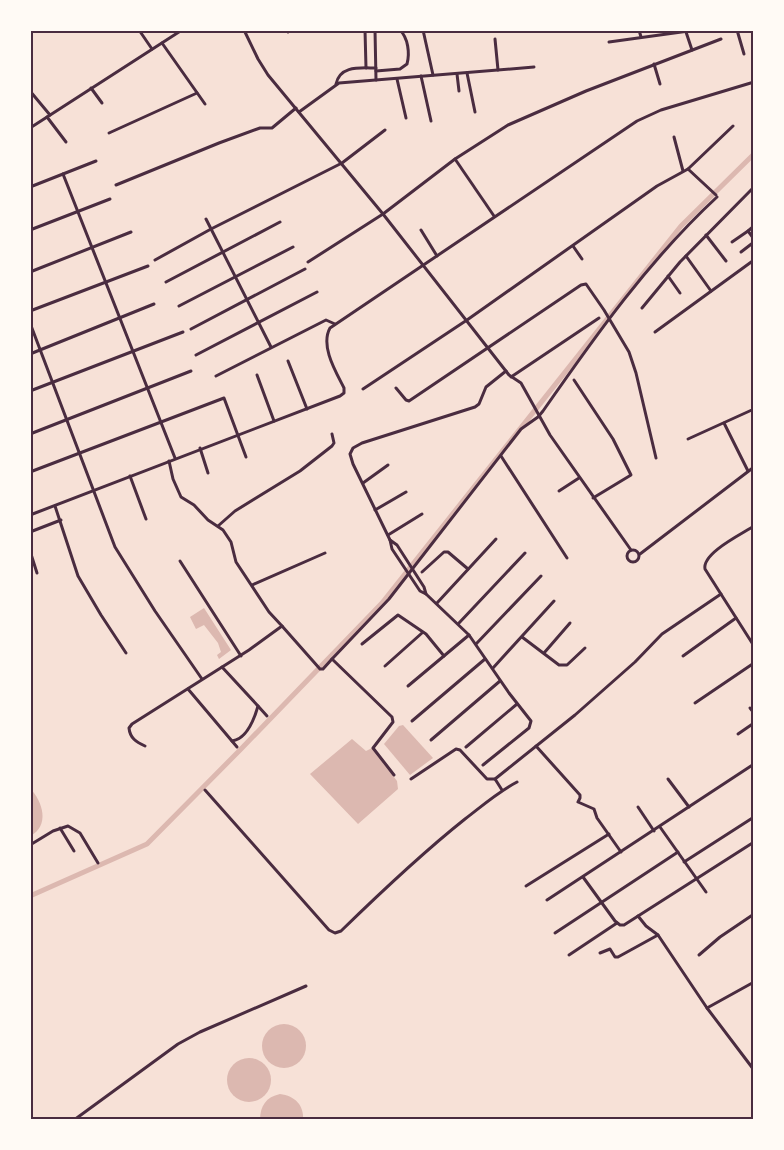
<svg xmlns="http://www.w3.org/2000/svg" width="784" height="1150" font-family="'DejaVu Sans',sans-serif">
<rect width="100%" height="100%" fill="#f7e1d7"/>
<g fill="#dcb8b0">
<path d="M204,608L231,650L219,659L217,655L221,652L218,643L204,625L196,629L190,617Z"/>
<path d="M403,725L433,758L410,775L384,744L399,726Z"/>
<path d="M352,739L366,751L372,748L397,781L398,789L358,824L310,774Z"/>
<path d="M30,788C43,802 50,826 30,836Z"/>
<circle cx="284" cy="1046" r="22"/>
<circle cx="249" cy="1080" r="22"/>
<path d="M280,1094C295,1096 304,1105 303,1120H260C260,1106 266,1097 280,1094Z"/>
</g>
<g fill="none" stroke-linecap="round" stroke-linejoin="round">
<path stroke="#dcb8b0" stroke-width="5" d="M30,896L147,844L241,749L382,603L681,226L754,154"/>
<g stroke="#4a2c40" stroke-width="3">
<path d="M139,30L152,49"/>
<path d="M244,30L258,59L268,75L383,214L509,375L521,383L550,435L631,550"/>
<path d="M286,30L288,32"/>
<path d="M365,30L366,68"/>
<path d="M375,30L376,80"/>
<path d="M423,30L433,75"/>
<path d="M639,30L641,37"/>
<path d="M737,30L744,54"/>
<path d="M686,32L692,50"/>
<path d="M495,39L498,70"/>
<path d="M609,42L696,30"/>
<path d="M162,43L205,104"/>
<path d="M654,64L660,84"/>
<path d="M376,71L400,69L407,64C410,53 408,38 400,30"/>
<path d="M467,73L475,112"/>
<path d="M457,74L459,91"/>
<path d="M421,76L431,121"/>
<path d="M397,79L406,118"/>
<path d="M336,84C340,65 360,68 376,68"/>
<path d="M91,88L102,103"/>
<path d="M30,91L50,115"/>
<path d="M299,112L339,83L534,67"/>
<path d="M47,117L66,142"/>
<path d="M30,128L182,30"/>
<path d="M109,133L197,93"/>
<path d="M674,137L683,171"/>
<path d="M455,159L494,216"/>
<path d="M688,169L716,195"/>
<path d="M63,174L175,458"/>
<path d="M116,185L219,143L260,128H272L296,108"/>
<path d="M30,187L96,161"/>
<path d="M206,219L271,347"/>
<path d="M754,226L748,231L754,239"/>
<path d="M30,230L110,199"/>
<path d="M421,230L437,256"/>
<path d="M706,235L726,261"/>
<path d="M732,242L748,231"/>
<path d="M573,246L582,259"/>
<path d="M741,252L754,242"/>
<path d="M686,256L711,291"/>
<path d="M155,260L211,229L342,163L385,130"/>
<path d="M308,262L383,214L455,159L508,125L586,91L721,39"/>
<path d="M30,272L131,232"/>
<path d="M668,276L680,293"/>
<path d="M166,282L280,222"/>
<path d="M179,306L293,247"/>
<path d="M642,308L680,262L754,187"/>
<path d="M30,311L148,266"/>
<path d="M30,323L115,547L155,611L202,679"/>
<path d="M191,329L305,269"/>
<path d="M655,332L754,260"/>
<path d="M30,354L154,304"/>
<path d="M196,355L317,292"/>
<path d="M288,361L307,409"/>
<path d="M257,375L274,421"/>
<path d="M216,376L326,320L335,324"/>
<path d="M511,377L599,318"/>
<path d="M574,380L613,439L631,475L593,498"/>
<path d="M396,388L406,400L409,401L581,285L586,284L604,310L629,352L636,373L656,458"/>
<path d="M363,389L467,320L657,186L688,169L733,126"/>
<path d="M30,391L183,332"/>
<path d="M724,423L748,471"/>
<path d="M30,434L191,371"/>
<path d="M688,439L754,409"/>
<path d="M200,448L208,473"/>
<path d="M501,456L567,558"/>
<path d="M30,472L224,398L246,457"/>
<path d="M130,476L146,519"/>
<path d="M363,483L388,465"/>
<path d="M559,491L579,478"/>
<path d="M55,506L78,576L101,615L126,653"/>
<path d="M375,510L406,492"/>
<path d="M30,515L340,396L344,393V388C336,372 320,346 330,328L637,121L661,110L754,82"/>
<path d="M218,526L235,511L300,471L332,446L334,443L332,434"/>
<path d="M754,526C742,534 702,553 705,569L754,646"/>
<path d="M30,532L61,520"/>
<path d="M388,535L422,514"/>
<path d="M390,540L353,464L350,454L353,448L362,443L475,407L479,404L486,387L506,371"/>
<path d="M390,540L397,545L424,587L426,594L420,591L392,549Z"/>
<circle cx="633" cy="556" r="6"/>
<path d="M30,551L37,573"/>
<path d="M640,554L754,467"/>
<path d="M180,561L241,656"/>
<path d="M422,572L444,552H448L468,569"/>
<path d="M252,585L325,553"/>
<path d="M426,594L469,635L509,693L531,721L529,728L483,765"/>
<path d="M437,603L496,539"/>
<path d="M459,623L525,553"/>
<path d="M282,626L320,669H323L332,659L392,717L393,722L373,748L394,775"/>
<path d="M522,637L559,665H567L585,648"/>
<path d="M362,644L398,615L426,634L444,656"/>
<path d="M476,644L541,576"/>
<path d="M544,653L570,623"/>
<path d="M683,656L736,618"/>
<path d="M332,659L389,599L521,429L538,417L543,411C596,335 649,260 717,197"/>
<path d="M385,666L422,633"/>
<path d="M222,667L258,706C254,720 247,739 232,741"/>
<path d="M493,668L554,601"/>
<path d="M408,686L469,635"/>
<path d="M188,689L237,747"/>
<path d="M695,703L754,663"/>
<path d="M258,706L267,716"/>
<path d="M750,708L754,713"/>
<path d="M412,721L485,659"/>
<path d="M738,734L754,723"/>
<path d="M431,740L500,681"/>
<path d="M145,746C136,742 130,738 129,728L132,724L249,650L282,626L269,612L236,562L231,542L223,530L208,520L194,505L181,497L173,479L169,461"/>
<path d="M536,746L580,795V798L578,802L594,809L597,818L621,852"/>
<path d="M466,747L517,704"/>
<path d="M411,779L456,749L460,750L487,779H495L575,715L635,662L662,634L721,594"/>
<path d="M495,779L502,790"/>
<path d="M668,779L689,807"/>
<path d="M205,790L329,930L335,933L341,931C381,892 421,854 465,819C482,806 498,792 517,782"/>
<path d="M638,807L654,831"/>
<path d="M660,827L706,892"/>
<path d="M60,828L74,851"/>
<path d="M30,845L53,831L68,826L80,833L98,863"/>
<path d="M30,855H31"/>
<path d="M684,862L754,817"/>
<path d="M583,877L615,921L620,925H624L754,842"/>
<path d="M526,886L609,834"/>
<path d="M547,900L754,764"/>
<path d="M638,916L646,926L658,935L707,1008L754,1070"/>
<path d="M555,933L678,852"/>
<path d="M600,953L610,949L615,957H618L658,935"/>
<path d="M569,955L617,923"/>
<path d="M699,955L720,937L754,914"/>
<path d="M707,1008L754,982"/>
<path d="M74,1120L178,1044L200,1032L306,986"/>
</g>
</g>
<rect width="784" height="1150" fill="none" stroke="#fffaf5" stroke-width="63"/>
<rect x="32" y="32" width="720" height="1086" fill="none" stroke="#4a2c40" stroke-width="2"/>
</svg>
